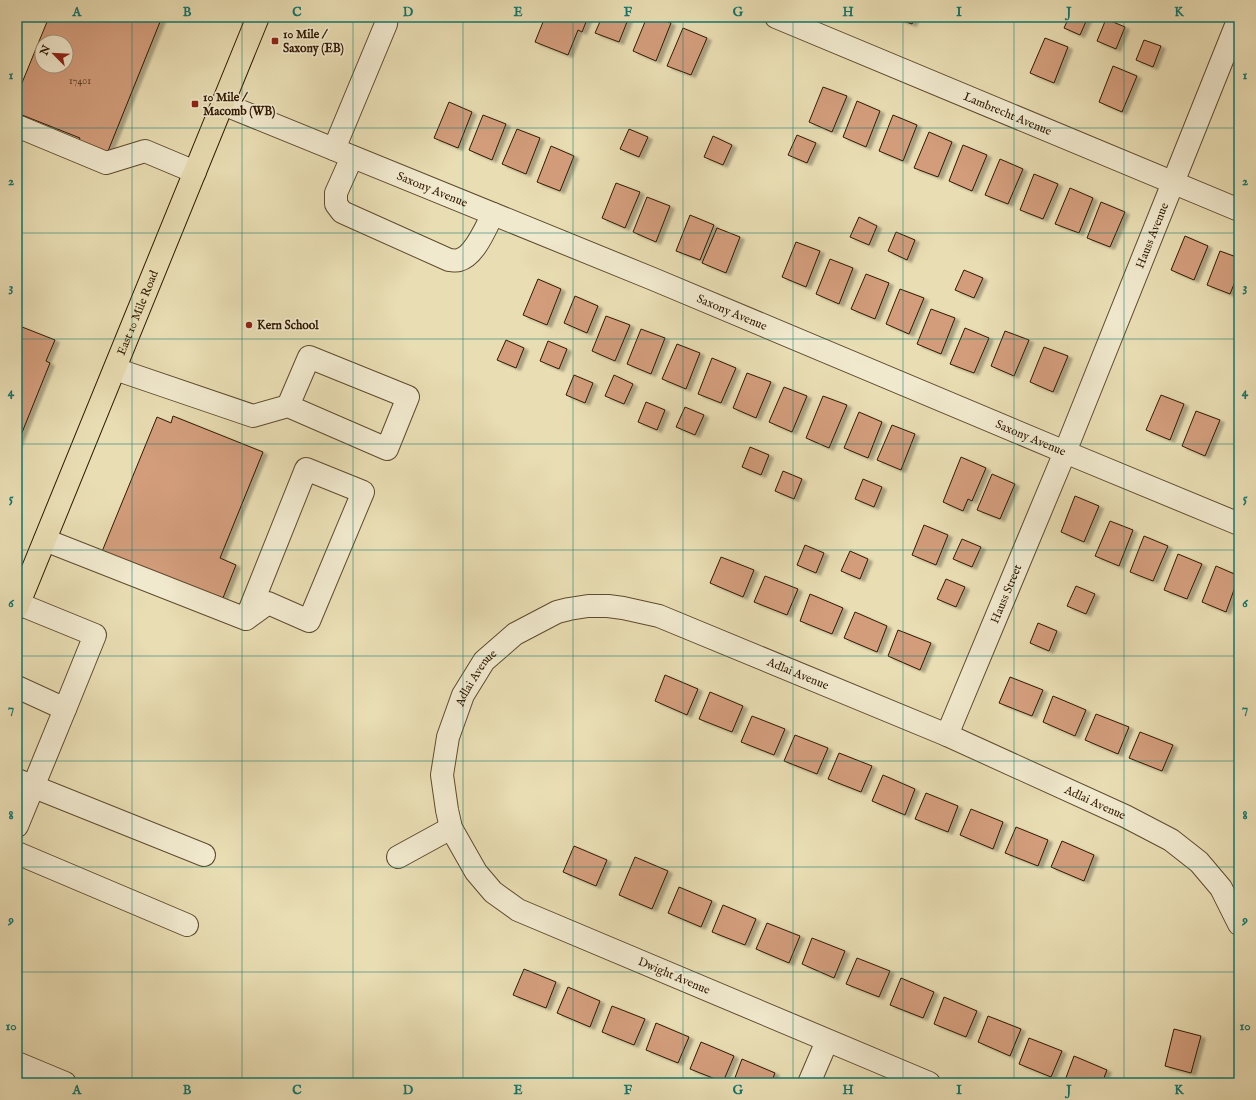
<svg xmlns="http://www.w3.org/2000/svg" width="1256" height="1100" font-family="'IM FELL English',serif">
<defs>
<filter id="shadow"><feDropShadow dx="4.5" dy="2.5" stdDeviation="1" flood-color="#0004"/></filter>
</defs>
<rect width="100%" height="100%" fill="#e9ddb3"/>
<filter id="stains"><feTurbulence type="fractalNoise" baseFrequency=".005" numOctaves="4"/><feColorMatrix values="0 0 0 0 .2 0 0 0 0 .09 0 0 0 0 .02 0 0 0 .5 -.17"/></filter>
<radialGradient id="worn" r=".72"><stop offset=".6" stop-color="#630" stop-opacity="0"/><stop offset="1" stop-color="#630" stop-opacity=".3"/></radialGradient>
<g fill="#d39d7b" stroke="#311a01" fill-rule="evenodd" filter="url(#shadow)">
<path d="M49,17H162L106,156L77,144L80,138L17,113V95ZM42,42H66V66H42Z"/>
<path d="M545,17L554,21L556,17H588L582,32L578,30L568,55L535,42Z"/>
<path d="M602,17H629L619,42L595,33Z"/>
<path d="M647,17H656L671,23L656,61L633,51Z"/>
<path d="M893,17H915L912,24Z"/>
<path d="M1069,17H1088L1080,35L1064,28Z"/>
<path d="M1106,19L1125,27L1116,49L1097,41Z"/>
<path d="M683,28L707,38L691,75L667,66Z"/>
<path d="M1045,38L1068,47L1054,83L1030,73Z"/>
<path d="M1144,40L1161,46L1153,67L1136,60Z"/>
<path d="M1113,66L1137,76L1122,112L1099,102Z"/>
<path d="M823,87L847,96L832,132L809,122Z"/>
<path d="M857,101L880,111L866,147L843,137Z"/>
<path d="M449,102L472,112L458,148L434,138Z"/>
<path d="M483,115L506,124L492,160L469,150Z"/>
<path d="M893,115L917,125L903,161L879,151Z"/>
<path d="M517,129L540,138L526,174L502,164Z"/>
<path d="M629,129L648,137L639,157L620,149Z"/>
<path d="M929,132L952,142L938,177L914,168Z"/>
<path d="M797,135L816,143L807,163L788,155Z"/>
<path d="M713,136L732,145L723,165L704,157Z"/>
<path d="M963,145L987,155L972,191L949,181Z"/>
<path d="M551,146L574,156L560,191L537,182Z"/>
<path d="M1000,159L1023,169L1008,204L985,195Z"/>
<path d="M1034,174L1058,184L1043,219L1020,210Z"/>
<path d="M616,183L640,192L625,228L602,218Z"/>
<path d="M1070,188L1093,198L1079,233L1055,224Z"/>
<path d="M647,197L670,206L656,242L633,232Z"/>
<path d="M1101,202L1125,212L1110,247L1087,238Z"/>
<path d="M690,215L714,225L700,260L676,251Z"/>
<path d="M859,217L877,226L869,245L850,237Z"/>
<path d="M717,228L740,237L726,273L702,263Z"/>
<path d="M896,232L915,240L907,260L888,251Z"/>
<path d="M1185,236L1208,246L1194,280L1171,270Z"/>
<path d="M796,242L820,251L806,287L782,277Z"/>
<path d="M1220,251L1239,258V272L1230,294L1207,285Z"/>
<path d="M830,259L853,268L839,304L816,294Z"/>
<path d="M964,270L983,278L974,298L955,290Z"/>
<path d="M866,274L889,283L875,319L851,309Z"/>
<path d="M538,279L561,289L547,325L523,315Z"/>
<path d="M900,289L924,298L909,334L886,324Z"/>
<path d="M575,296L598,306L587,333L564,323Z"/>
<path d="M931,309L955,318L941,354L917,344Z"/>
<path d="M606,316L630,325L615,361L592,351Z"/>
<path d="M17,325L55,340L46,361L50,363L17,445Z"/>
<path d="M965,328L989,338L974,373L950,364Z"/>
<path d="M641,329L665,338L651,374L627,364Z"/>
<path d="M1005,331L1029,340L1014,376L991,366Z"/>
<path d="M506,340L524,348L516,368L497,360Z"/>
<path d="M548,341L567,349L559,369L540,361Z"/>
<path d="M677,344L700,353L686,389L662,379Z"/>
<path d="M1044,347L1068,356L1053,392L1030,382Z"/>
<path d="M712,358L736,368L721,403L698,394Z"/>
<path d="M747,373L771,382L756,418L733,408Z"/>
<path d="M574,375L593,383L585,403L566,395Z"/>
<path d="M614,375L633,384L624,404L605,396Z"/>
<path d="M784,387L807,396L792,432L769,422Z"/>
<path d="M1161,395L1184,404L1170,440L1146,430Z"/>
<path d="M823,396L847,405L829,448L806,438Z"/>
<path d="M646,402L665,410L657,430L638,422Z"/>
<path d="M685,407L704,415L695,435L676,427Z"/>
<path d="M1196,411L1220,420L1205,456L1182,446Z"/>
<path d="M859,412L882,422L868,458L844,448Z"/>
<path d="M173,416L263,452L220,558L236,565L221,603L101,554L157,417L171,423Z"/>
<path d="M892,425L915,434L901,470L877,460Z"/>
<path d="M750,447L769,455L761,475L742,467Z"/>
<path d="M961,457L986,468L972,501L968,499L963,511L943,502Z"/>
<path d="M783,471L802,479L794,499L775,491Z"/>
<path d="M992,474L1015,484L1000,519L977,510Z"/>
<path d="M863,479L882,487L874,507L855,499Z"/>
<path d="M1075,496L1099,506L1084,542L1061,532Z"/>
<path d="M1110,521L1133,530L1119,566L1095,556Z"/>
<path d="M924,525L948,535L936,565L912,555Z"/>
<path d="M1144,536L1168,546L1153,581L1130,572Z"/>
<path d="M962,539L981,547L972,567L953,559Z"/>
<path d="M805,545L824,553L816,573L797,565Z"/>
<path d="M850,551L868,559L860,579L841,571Z"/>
<path d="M1178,554L1202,564L1187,599L1164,590Z"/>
<path d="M721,557L754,570L743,597L710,583Z"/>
<path d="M1216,566L1239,576L1226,612L1202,602Z"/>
<path d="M765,576L798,589L787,615L754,602Z"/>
<path d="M946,579L965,587L956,607L937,599Z"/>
<path d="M1076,586L1095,594L1086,614L1067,606Z"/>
<path d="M810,594L843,608L832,634L800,621Z"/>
<path d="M855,612L887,626L877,652L844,638Z"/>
<path d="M1038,623L1057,631L1049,651L1030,643Z"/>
<path d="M898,630L931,643L920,670L888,656Z"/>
<path d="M665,675L698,689L687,715L655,701Z"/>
<path d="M1010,677L1043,690L1032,716L999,703Z"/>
<path d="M710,692L743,706L732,732L699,719Z"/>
<path d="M1053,696L1086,710L1075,736L1043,722Z"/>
<path d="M1096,714L1129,727L1118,754L1085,740Z"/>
<path d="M752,716L785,729L774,755L741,742Z"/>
<path d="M1140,732L1173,745L1162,771L1129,758Z"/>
<path d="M795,735L828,748L817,774L784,761Z"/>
<path d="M839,753L872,766L861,792L828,779Z"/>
<path d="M883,775L915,789L905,815L872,801Z"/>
<path d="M926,793L958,806L948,832L915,819Z"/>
<path d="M971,809L1003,822L993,849L960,835Z"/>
<path d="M1016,827L1048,840L1038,866L1005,853Z"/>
<path d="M1062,841L1094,855L1084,881L1051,867Z"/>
<path d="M574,846L607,860L596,886L563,872Z"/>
<path d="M635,857L668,871L652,909L619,895Z"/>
<path d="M679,887L712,901L701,927L668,913Z"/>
<path d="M723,905L756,919L745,945L712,932Z"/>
<path d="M767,923L800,936L789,963L756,949Z"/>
<path d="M812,938L845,951L834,978L802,964Z"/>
<path d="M857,958L890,971L879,997L846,984Z"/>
<path d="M524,969L556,982L546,1008L513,995Z"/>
<path d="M901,978L934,992L923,1018L890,1005Z"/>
<path d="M568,987L600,1001L590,1027L557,1013Z"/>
<path d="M944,997L977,1011L966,1037L934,1024Z"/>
<path d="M612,1006L645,1019L634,1045L602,1032Z"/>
<path d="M988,1016L1021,1029L1010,1056L978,1042Z"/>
<path d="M656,1023L689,1037L678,1063L646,1050Z"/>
<path d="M1174,1029L1201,1036L1191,1073L1165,1066Z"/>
<path d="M1029,1038L1062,1051L1051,1077L1019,1064Z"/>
<path d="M701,1042L734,1056L723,1082L690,1069Z"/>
<path d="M1074,1056L1107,1070L1102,1083H1064Z"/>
<path d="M742,1059L775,1073L771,1083H733Z"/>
</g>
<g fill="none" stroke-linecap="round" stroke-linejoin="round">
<g stroke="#5f4b2e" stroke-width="24">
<g id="minor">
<path id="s1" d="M776,17L1239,210"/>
<path id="s2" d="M223,104L653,279L1065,452L1239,524"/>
<path d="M17,126L106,163L145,151L195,172"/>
<path d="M334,149L386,24L387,17"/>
<path d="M352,157L336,193V204L342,212L449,260C452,260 456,261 459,260C475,256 486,227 493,214"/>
<path d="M115,369L253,416L288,406L387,449L408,397L309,357L288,406"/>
<path d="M45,540L246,619L268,603L309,621L363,492L306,469L246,619"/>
<path d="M17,687L65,709L95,635L19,604"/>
<path id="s3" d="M947,735L1065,452L1239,18"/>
<path d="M17,780L204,855"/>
<path d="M17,826L65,709"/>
<path d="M17,853L187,925"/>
<path d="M398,857L451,828"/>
<path d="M17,1063L65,1083"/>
<path d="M809,1083L827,1041"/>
<path id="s4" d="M929,1083L518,910L493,892L476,872L451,828L447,810L442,775L448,737L463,695L484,661L515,634L557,612L569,609L588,606H608L623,608L659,616L947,735L1125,816L1171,840L1199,862L1221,888L1239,924"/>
</g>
</g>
<g stroke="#311a01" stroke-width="24">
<g id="major">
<path id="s5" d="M17,608L258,17"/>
</g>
</g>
<use href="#minor" stroke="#f1e9ce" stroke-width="22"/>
<use href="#major" stroke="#e9ddb3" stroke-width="22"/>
</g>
<path fill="none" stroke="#0f766e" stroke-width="1" stroke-opacity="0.55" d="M132,17V1083M242,17V1083M353,17V1083M463,17V1083M573,17V1083M683,17V1083M793,17V1083M903,17V1083M1014,17V1083M1124,17V1083M17,128H1239M17,233H1239M17,339H1239M17,444H1239M17,550H1239M17,656H1239M17,761H1239M17,867H1239M17,972H1239"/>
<g fill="#8f2418" stroke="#f1e9ce" stroke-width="1.5">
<rect x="271" y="37" width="8" height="8" rx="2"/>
<rect x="191" y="100" width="8" height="8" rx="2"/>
<circle cx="249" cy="325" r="4"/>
</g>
<g text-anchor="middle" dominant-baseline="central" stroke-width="3.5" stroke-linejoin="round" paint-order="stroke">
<g font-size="10" fill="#5a3b20">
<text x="80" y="81">17401</text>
</g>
<g font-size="12" font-weight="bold" fill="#311a01" stroke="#f1e9ce" text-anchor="start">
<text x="283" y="34">10 Mile /<tspan x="283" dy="14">Saxony (EB)</tspan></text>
<text x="203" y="97">10 Mile /<tspan x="203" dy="14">Macomb (WB)</tspan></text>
<text x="257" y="325">Kern School</text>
</g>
<g font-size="12" fill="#311a01" stroke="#f1e9ce">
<text stroke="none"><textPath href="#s1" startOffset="251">Lambrecht Avenue</textPath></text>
<text stroke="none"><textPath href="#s2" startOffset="226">Saxony Avenue</textPath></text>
<text stroke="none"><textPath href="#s3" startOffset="540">Hauss Avenue</textPath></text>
<text stroke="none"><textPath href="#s2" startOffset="550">Saxony Avenue</textPath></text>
<text stroke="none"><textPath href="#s5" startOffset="319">East 10 Mile Road</textPath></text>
<text stroke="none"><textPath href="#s2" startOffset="874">Saxony Avenue</textPath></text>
<text stroke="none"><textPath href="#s3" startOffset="153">Hauss Street</textPath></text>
<text stroke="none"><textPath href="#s4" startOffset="1073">Adlai Avenue</textPath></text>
<text stroke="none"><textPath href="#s4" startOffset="712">Adlai Avenue</textPath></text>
<text stroke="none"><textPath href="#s4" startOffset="1397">Adlai Avenue</textPath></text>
<text transform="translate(674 976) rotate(23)">Dwight Avenue</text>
</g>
</g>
<rect width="1256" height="1100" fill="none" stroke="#e9ddb3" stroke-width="44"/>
<g transform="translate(54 54) rotate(294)"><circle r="19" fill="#f1e9ce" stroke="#a4967c"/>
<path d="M0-3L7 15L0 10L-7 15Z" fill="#8f2418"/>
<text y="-6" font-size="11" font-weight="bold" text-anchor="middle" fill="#311a01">N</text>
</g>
<rect x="22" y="22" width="1212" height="1056" fill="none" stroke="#0f766e" stroke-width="1.5"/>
<g font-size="13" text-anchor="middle" font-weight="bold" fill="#0f766e">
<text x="77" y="16">A</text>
<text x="187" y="16">B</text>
<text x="297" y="16">C</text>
<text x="408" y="16">D</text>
<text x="518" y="16">E</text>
<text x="628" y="16">F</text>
<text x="738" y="16">G</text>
<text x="848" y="16">H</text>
<text x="959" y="16">I</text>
<text x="1069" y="16">J</text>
<text x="1179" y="16">K</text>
<text x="11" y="79">1</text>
<text x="1245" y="79">1</text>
<text x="11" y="185">2</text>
<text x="1245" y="185">2</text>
<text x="11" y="291">3</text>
<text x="1245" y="291">3</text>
<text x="11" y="396">4</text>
<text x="1245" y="396">4</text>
<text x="11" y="502">5</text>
<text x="1245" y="502">5</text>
<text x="11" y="607">6</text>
<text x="1245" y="607">6</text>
<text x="11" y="713">7</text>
<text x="1245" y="713">7</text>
<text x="11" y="819">8</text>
<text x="1245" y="819">8</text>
<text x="11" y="924">9</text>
<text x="1245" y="924">9</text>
<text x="11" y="1030">10</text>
<text x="1245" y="1030">10</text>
<text x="77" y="1094">A</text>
<text x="187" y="1094">B</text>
<text x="297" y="1094">C</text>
<text x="408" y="1094">D</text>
<text x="518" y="1094">E</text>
<text x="628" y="1094">F</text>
<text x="738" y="1094">G</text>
<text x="848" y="1094">H</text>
<text x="959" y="1094">I</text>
<text x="1069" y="1094">J</text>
<text x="1179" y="1094">K</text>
</g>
<rect width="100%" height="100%" filter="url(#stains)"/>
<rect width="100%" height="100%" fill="url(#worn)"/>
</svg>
